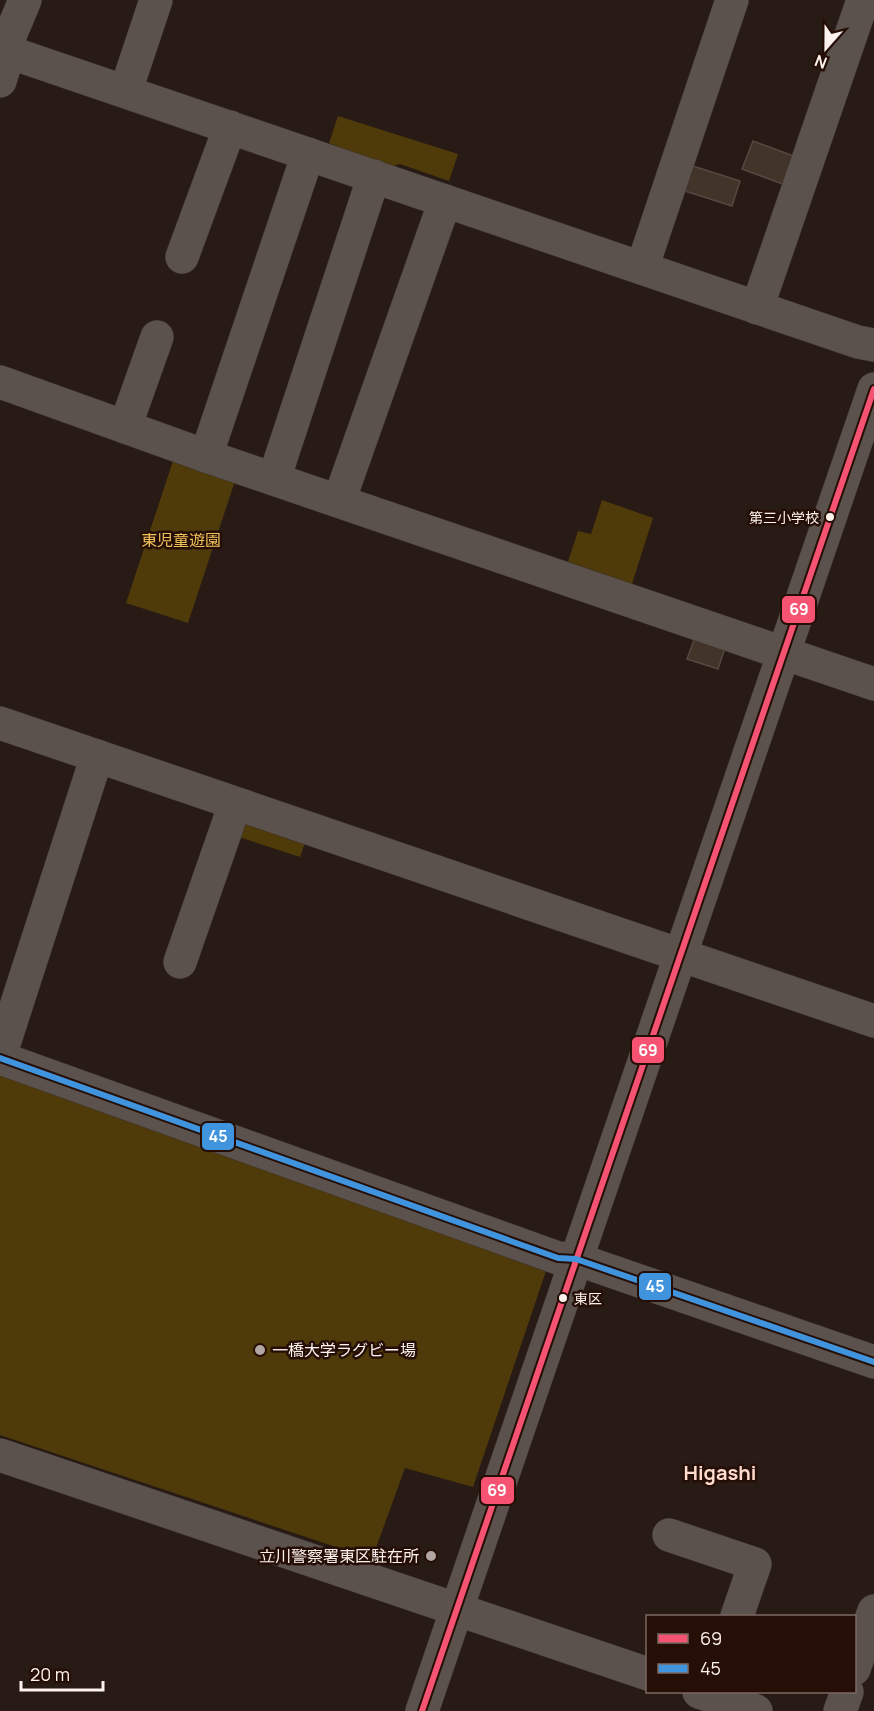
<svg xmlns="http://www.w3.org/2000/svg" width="874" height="1711" font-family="Manrope,'Noto Sans JP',sans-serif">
<rect width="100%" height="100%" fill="#281a15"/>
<g fill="#4f3b0a">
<path d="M338,116L458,154L449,181L400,164L386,168L329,143Z"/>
<path d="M174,458L236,478L188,623L126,603Z"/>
<path d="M602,500L653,518L629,593L565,571L578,531L591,534Z"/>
<path d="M253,821L306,840L300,857L239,837L243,827Z"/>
<path d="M0,1073L548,1265L473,1487L405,1468L372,1559L0,1435Z"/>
</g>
<g fill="#423428" stroke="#544942" stroke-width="1.5">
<path d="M753,141L799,158L788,186L742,169Z"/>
<path d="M693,166L740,181L732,206L685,191Z"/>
<path d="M695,637L725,648L718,669L687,659Z"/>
</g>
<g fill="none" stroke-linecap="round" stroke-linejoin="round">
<g stroke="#3e3431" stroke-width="34">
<g id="minor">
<path d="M0,49C287,145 572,245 858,342L874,345"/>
<path d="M4,50L25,0"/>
<path d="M0,81L9,52"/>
<path d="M126,90L156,0"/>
<path d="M182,257L230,127"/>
<path d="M642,268L732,0"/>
<path d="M757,308L863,0"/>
<path d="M0,382L206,456L874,684"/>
<path d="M125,427L157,337"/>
<path d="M206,456L308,154"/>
<path d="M274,479L374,176"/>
<path d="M339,501L445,201"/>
<path d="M0,723L874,1021"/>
<path d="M180,962L235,804"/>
<path d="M0,1056L97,756"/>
<path d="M0,1058L558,1258L576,1259L874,1362"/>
<path d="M0,1455L648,1674"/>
<path d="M669,1535L755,1564L737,1616"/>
<path d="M854,1669L874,1611"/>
<path d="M699,1692L756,1711"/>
<path d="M422,1711L874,389"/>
<path d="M840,1711L847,1692"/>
</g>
</g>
<use href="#minor" stroke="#5c524d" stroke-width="33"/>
<g stroke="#250e05" stroke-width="10">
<path id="bus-1" d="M422,1711L874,389"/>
</g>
<g stroke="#250e05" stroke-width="10">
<path id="bus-2" d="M0,1058L558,1258L576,1259L874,1362"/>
</g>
<use href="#bus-1" stroke="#f65372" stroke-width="6"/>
<use href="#bus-2" stroke="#4094de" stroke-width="6"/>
</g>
<g fill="#fdf2ee" stroke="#250e05" stroke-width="2">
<circle cx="830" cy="517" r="5"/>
<circle cx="563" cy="1298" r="5"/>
</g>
<g fill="#b2a6a2" stroke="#250e05" stroke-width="2">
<circle cx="260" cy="1350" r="6"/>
<circle cx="431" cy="1556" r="6"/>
</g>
<g text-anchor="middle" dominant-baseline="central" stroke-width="5" stroke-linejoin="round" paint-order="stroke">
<g font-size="14" fill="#fdf2ee" stroke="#250e05" text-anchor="end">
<text x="819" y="517">第三小学校</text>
<text x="574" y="1298" text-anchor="start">東区</text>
</g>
<g font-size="16" fill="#f0c25a" stroke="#250e05">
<text x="181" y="540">東児童遊園</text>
</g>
<g font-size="16" fill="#fdf2ee" stroke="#250e05" text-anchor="start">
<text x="272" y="1350">一橋大学ラグビー場</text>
<text x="419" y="1556" text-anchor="end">立川警察署東区駐在所</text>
</g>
<g font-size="20" font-weight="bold" fill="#ffdbcd" stroke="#250e05">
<text x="720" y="1472">Higashi</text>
</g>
</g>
<g stroke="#250e05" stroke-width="2">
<rect x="781" y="595" width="35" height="29" rx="6" fill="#f65372"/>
<rect x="631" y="1036" width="34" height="28" rx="6" fill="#f65372"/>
<rect x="201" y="1122" width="34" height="29" rx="6" fill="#4094de"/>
<rect x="638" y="1272" width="34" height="29" rx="6" fill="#4094de"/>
<rect x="480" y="1476" width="35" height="29" rx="6" fill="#f65372"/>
</g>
<g font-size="16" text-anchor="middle" font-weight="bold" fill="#fff">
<text x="799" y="615">69</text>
<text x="648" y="1056">69</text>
<text x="218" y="1142">45</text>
<text x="655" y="1292">45</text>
<text x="497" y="1496">69</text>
</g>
<rect x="646" y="1615" width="210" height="78" fill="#250e05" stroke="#7b6962" stroke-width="1.5"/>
<rect x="658" y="1634" width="30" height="9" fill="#f65372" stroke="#7b6962" stroke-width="1.5"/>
<text x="700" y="1645" font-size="18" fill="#fdf2ee">69</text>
<rect x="658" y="1664" width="30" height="9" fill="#4094de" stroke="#7b6962" stroke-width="1.5"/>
<text x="700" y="1675" font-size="18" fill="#fdf2ee">45</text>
<g transform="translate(826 48) rotate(201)" stroke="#250e05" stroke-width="4.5" paint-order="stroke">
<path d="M0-4.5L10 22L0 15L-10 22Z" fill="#fdf2ee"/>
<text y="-9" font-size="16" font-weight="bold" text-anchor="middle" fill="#fdf2ee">N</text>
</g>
<path d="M21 1681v9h82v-9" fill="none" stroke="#fdf2ee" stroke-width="3"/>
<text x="30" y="1681" font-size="18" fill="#fdf2ee" stroke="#250e05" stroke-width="4.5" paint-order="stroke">20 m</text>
</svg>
